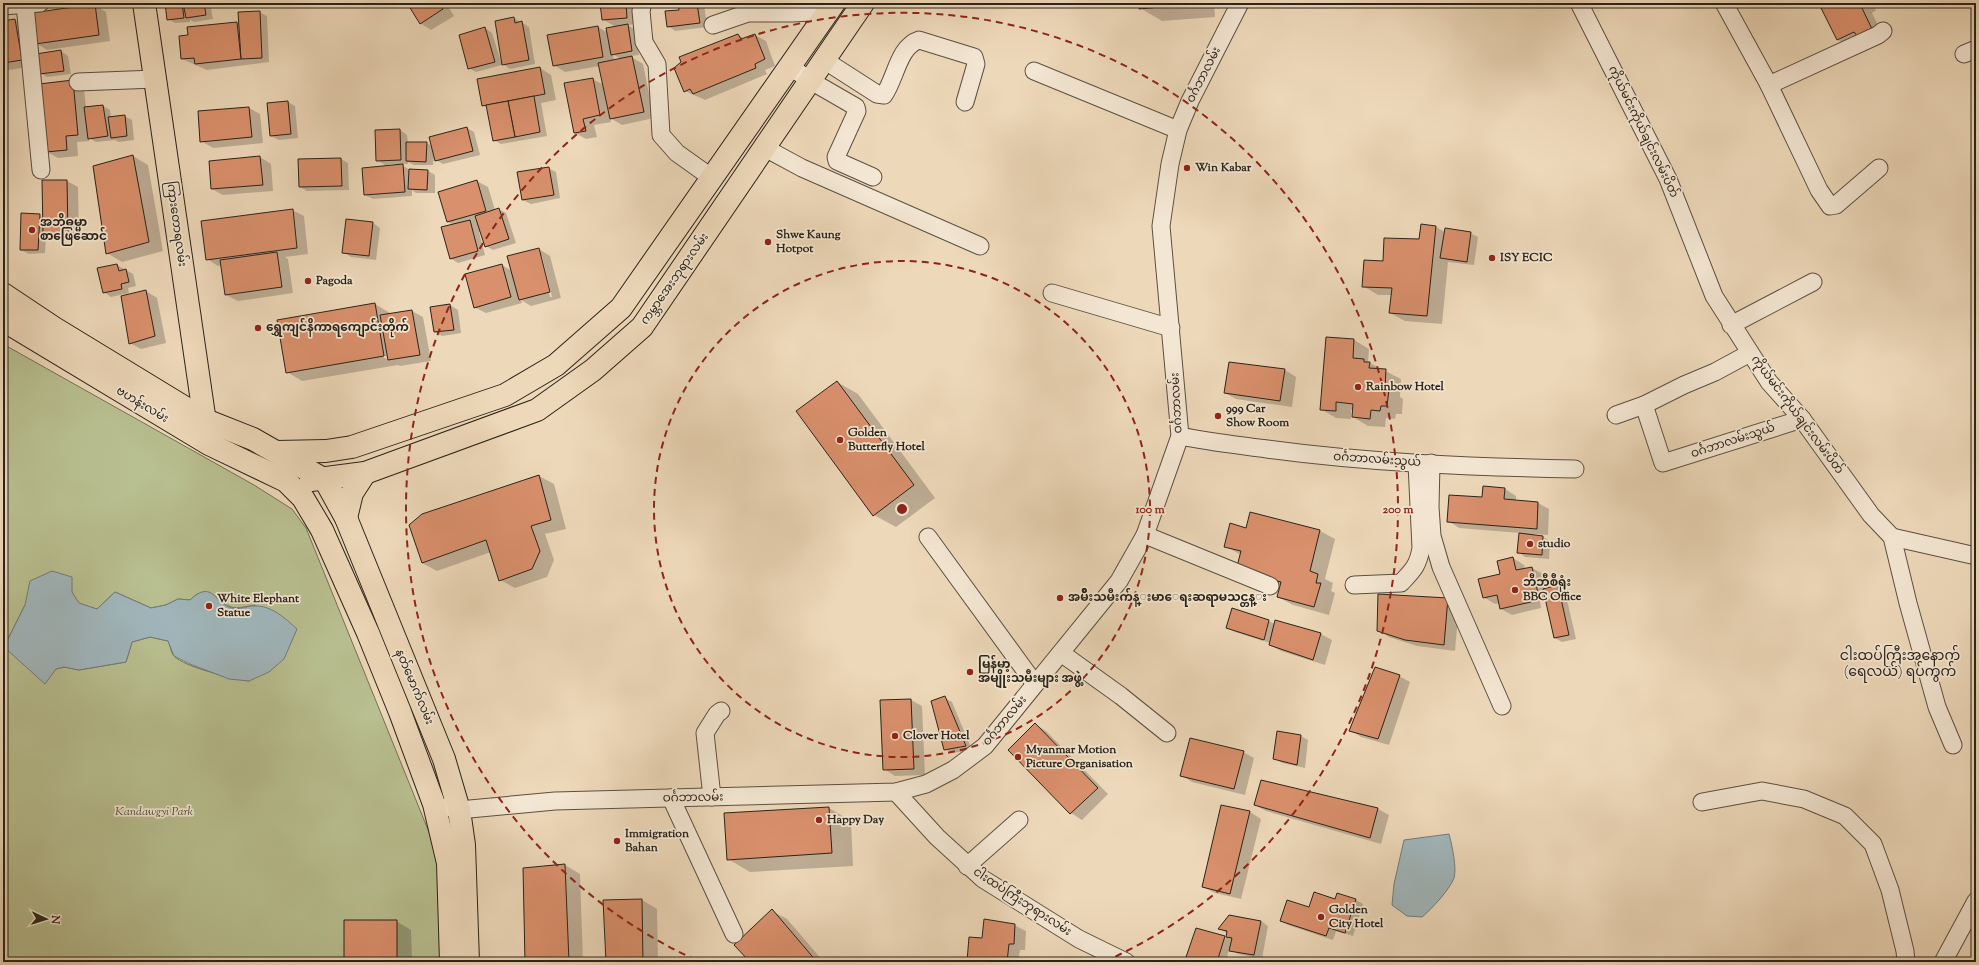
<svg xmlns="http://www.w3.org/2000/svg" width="1979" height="965" font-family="'Sorts Mill Goudy','Noto Sans Myanmar',serif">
<rect width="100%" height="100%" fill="#edd8b9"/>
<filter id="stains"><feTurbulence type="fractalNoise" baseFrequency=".005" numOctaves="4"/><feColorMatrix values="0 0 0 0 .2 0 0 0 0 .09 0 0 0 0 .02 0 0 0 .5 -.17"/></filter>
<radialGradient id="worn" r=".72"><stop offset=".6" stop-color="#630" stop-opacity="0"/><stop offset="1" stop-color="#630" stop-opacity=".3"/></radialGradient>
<path fill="#b8bf90" stroke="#717154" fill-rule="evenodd" d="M3,344L254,485L292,509L306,528L439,857L440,962H3ZM72,592L79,604L97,609L115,592L151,608L166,605L178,599L190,600L197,594L217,596C231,612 236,608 255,605L249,681C234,679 184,667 174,656C171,653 170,645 168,641L150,637L132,642L126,662L79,670L65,667L56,669L4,647L25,605Z"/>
<g fill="#a0b6bb" stroke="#717b7a">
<path d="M52,571L72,577V592L79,603L97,609L115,592L151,608L166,605L178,599L190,600C213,578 215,605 232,608C239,610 247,606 254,606C271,605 285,618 297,629L284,659L269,672L249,681L229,679L190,664L174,656L168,641L150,637L132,642L126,662L79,670L64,667L56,669L45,684L4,647L25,605L30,581Z"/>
<path d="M1449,834C1452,845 1457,868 1454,878C1450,889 1431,910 1422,917L1407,916L1392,905L1394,884L1404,840Z"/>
</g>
<g fill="#0003" fill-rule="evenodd">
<path d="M166,3H210L213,19L194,22L190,20V22L175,23L168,19Z"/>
<path d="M408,3H446L454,16L431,30L420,23Z"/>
<path d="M601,3H642L638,24L627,25L635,29L639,55L630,56L643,64L654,118L622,125L610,118L611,122L594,125L597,137L586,139L575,133L592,79L604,85L600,66L565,72L554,65L598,27L608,33L616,27L602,19ZM613,54L616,56L621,59L614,61Z"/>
<path d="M679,3H704L707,27L675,31L668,26L680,10Z"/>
<path d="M748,3H769L758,12Z"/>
<path d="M1140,3H1214L1215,17L1162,21L1140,8ZM1199,3V5L1159,8V6Z"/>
<path d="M1834,3H1873L1876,10L1872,13L1883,35L1849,46L1838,40L1822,9Z"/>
<path d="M95,5L106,12L110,41L47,50L36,43Z"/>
<path d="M259,12L267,16L269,62L207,70L182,59L237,23L240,25Z"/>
<path d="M514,18L529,27L535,64L510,69L503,64Z"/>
<path d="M15,20L26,26L33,66L3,71V22Z"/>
<path d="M485,28L492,33L502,65L476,72L469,68Z"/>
<path d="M738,35L745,39L755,35L766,41L775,66L765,70L767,74L705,100L685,91Z"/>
<path d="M61,51L68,56L71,74L47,77L40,73Z"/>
<path d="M540,68L551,75L556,100L541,103L547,136L501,144L494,140L487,108L483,105Z"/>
<path d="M40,85L84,88L86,108L103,106L110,110L111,118L124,116L132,120L134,140L119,142L115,140L96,142L89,138V141L77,142L78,156L58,158L47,152Z"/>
<path d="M288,102L295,106L298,138L279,140L271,136Z"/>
<path d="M249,108L260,114L263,143L213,148L201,141Z"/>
<path d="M467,128L474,132L480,155L443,164L436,160L434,155L433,165H414L408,162V164H400L410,170L428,171L435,175V193H416L412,190V196L373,199L365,195L397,166V164L385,165L377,160L400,130L407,135L408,143H426L432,146Z"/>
<path d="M133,156L148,165L163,251L122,262L107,253Z"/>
<path d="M260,157L271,164L273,191L223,195L212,189Z"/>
<path d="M341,159L348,163L349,190L307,191L300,187Z"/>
<path d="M548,168L556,172L560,198L531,204L523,200Z"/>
<path d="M67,181L78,187L79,239L55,240L46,235L45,253L29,254L21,250L39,215L43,218Z"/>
<path d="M477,181L488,187L495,210L499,209L506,213L516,243L493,250L486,246L481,232H479L485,255L458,263L450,258L454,225L448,222L440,192Z"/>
<path d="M292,210L304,216L308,254L285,257L288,259L293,293L238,301L226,295L222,265L218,266L207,259Z"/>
<path d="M373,223L380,228L376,260L351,257L343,252Z"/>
<path d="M1422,225L1436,227L1445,232L1470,233L1478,237L1474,265L1448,262L1442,324L1405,321L1390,313L1392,295H1378L1363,286L1420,241Z"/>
<path d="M539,249L550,256L561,298L531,306L521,300L522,303L486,313L474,307L502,265L512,271ZM540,256H542L552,297H550Z"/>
<path d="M117,265L133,274L136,286L128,288L129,293L111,297L104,292Z"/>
<path d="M146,291L157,298L166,343L141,349L130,343Z"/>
<path d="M375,304L390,313V315L412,311L423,317L431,361L400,366L398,365L302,381L287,372ZM380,353L389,358V360L379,355Z"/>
<path d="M450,305L458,310L461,333L442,336L435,332L431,308Z"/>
<path d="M1354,340L1369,349L1368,362L1401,379L1400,397L1403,399L1402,414H1396L1395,419L1386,418L1385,427L1368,426L1353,417L1354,410H1351V419L1336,418L1321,409Z"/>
<path d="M1285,370L1296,377L1292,407L1236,399L1225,393Z"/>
<path d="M837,382L858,394L935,498L896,527L874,515Z"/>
<path d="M539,476L554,484L566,529L545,534L554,560L547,577L515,588L500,580L491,552L437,571L422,563V515Z"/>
<path d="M1505,489L1516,496V501L1538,503L1549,509L1548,535L1534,534V536L1543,537L1550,541L1549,559L1525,557L1518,552L1520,533L1459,528L1448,521L1483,498Z"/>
<path d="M1251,513L1320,531L1335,539L1325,579L1333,583L1331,591L1335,593L1329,615L1293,605L1278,597L1281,586L1252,578L1241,555L1225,546L1247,529Z"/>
<path d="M1513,558L1524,565L1525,569L1532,568L1543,574L1546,589L1557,586L1565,591L1576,639L1562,642L1555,638L1546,600L1540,601L1541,608L1512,615L1501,609L1500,603L1495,604L1483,597Z"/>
<path d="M1448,599L1459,606L1455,651L1417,646L1389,637L1378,630Z"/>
<path d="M1267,621L1263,641L1235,632L1228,628Z"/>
<path d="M1269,621L1275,624L1276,622L1321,634L1332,640L1325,665L1281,651L1270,645V643L1264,641Z"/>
<path d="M1399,676L1410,682L1389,745L1361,737L1350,730Z"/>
<path d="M945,698L952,702L972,750L952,753L945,749Z"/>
<path d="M911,700L922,706L925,775L895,776L884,769Z"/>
<path d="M1035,724L1046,731L1108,794L1082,820L1071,813L1009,750Z"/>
<path d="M1278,732L1301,736L1308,740L1305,768L1282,763L1274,758Z"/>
<path d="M1243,752L1254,758L1245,795L1192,782L1181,775Z"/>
<path d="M1262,781L1378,809L1389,815L1381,844L1266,811L1255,805Z"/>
<path d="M829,808L851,821L853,866L750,872L728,859Z"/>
<path d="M1250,812L1261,819L1241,899L1215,893L1203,887Z"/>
<path d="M565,865L580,874L583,962H526Z"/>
<path d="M642,900L657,909L658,962H607L604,901Z"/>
<path d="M1336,900H1356L1363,904L1353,936L1336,931L1333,940L1288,925L1281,921L1309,908Z"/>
<path d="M772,911L787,919L824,962H751Z"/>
<path d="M396,921L411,930L412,962H345Z"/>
<path d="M1261,921L1268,926L1262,959L1238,954L1229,949L1226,962H1191L1186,959L1224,937L1226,938L1227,933L1219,929Z"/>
<path d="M1014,925L1026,931L1025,950H1020L1018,962L968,961L983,939Z"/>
</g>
<g fill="#d9906c" stroke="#2a2319">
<path d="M165,3H182L184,18L167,20Z"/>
<path d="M183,3H204L206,15L186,18Z"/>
<path d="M407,3H439L443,9L420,24Z"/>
<path d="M600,3H626L627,18L602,20Z"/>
<path d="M678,3H697L700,23L667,27L665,11L679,10Z"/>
<path d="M1139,3H1193L1194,4L1139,9Z"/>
<path d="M1832,3H1865L1861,6L1872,29L1857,36L1854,32L1837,40L1821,8Z"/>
<path d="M95,4L99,35L35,44L31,13Z"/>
<path d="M260,11L262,58L241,59L238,12Z"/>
<path d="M514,17L515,23L522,21L529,60L502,65L495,21Z"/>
<path d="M15,19L22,60L3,63V21Z"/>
<path d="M237,22L241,59L195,64L194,58L181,59L179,36L188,35L187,27Z"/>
<path d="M628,24L632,51L611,55L606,28Z"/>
<path d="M598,26L603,57L553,66L547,35Z"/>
<path d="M485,27L495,62L468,69L459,35Z"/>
<path d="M738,34L741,39L755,34L765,59L755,64L756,68L693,94L690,89L684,92L674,68L681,62L679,57Z"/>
<path d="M61,50L64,71L39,74L36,54Z"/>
<path d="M632,56L644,112L610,119L598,63Z"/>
<path d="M540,67L545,94L482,106L477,79Z"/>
<path d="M593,78L600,115L583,119L586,131L574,133L564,83Z"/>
<path d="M73,80L78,135L66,136L67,150L46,152L39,84Z"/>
<path d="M534,96L540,132L515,137L508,101Z"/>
<path d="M288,101L291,134L270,136L267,103Z"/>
<path d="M508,101L515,137L493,141L486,105Z"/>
<path d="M103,105L108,136L88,139L84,107Z"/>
<path d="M249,107L252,137L200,142L198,111Z"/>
<path d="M125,115L127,136L111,138L108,117Z"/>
<path d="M467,127L473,151L435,161L429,137Z"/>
<path d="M400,129L401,160L376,161L375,130Z"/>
<path d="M406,142H427L426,162L406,161Z"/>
<path d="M133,155L149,242L106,254L93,166Z"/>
<path d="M260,156L263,185L211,189L209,161Z"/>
<path d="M341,158L342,186L299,187L298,159Z"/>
<path d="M403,164L405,192L364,195L362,168Z"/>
<path d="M549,167L554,195L522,200L517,172Z"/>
<path d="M409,169L428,170L427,190L408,189Z"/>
<path d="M42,180H67L68,233L43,234Z"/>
<path d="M477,180L486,211L447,222L438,192Z"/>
<path d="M499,208L509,239L485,247L475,216Z"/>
<path d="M293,209L297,248L206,260L201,221Z"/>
<path d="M21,213L40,214L38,250H20Z"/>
<path d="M346,219L373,222L369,256L342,253Z"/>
<path d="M470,220L478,251L450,259L441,227Z"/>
<path d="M1421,224L1436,226L1427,316L1389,313L1392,288L1362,287L1364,260L1383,261L1384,238L1419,239Z"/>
<path d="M1445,228L1471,232L1467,262L1440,258Z"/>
<path d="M539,248L550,292L519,300L507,256Z"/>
<path d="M277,252L282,287L225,295L220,260Z"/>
<path d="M117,264L119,271L126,269L129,282L121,284L122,289L103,293L97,268Z"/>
<path d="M502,264L511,297L474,308L465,274Z"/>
<path d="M146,290L155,336L129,344L121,296Z"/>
<path d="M375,303L384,356L286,373L277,320Z"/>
<path d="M450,304L454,330L434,332L430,307Z"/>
<path d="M412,310L420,355L388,360L380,315Z"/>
<path d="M1326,337L1354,339L1353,358L1364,359V362H1370L1369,368L1386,369L1385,389H1389L1387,406H1381L1380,411L1371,410L1370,419L1352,417L1353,404L1336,402V411L1320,410Z"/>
<path d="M1229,362L1285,369L1280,401L1224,393Z"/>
<path d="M837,381L914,485L873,516L796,411Z"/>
<path d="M539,475L551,520L531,526L540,551L532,569L499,581L486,540L422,563L409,525L422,514Z"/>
<path d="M1483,486L1505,488L1504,499L1538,502L1537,529L1447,522L1449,495L1482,497Z"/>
<path d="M1250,512L1320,530L1310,571L1318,574L1316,583H1321L1314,607L1277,597L1281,582L1236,570L1241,551L1224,547L1230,523L1246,528Z"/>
<path d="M1519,533L1543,536L1542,555L1517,553Z"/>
<path d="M1513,557L1516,570L1532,567L1538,593L1529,595L1531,602L1500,609L1497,595L1483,598L1478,579L1500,574L1497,561Z"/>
<path d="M1558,585L1569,635L1554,638L1543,589Z"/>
<path d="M1378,594L1448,598L1444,645L1405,640L1377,631Z"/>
<path d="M1232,608L1269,620L1264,640L1226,628Z"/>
<path d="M1275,620L1321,633L1313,660L1269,645Z"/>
<path d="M1375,667L1400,675L1378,739L1349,731Z"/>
<path d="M945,696L966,746L944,750L931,701Z"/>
<path d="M911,699L914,769L883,770L880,700Z"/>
<path d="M1035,723L1098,788L1070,814L1008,750Z"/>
<path d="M1277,731L1301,735L1297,765L1273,759Z"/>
<path d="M1190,738L1244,751L1234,789L1180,776Z"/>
<path d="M1261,780L1378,808L1370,838L1254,805Z"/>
<path d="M1221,805L1250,811L1230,894L1202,887Z"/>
<path d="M829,807L832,853L727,860L724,813Z"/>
<path d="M565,864L569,962H525L523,868Z"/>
<path d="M1314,892L1335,899L1337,893L1356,899L1345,933L1329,928L1326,936L1280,921L1287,900L1309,907Z"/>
<path d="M642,899L643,962H606L603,900Z"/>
<path d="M772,909L817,962H750L734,945Z"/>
<path d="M1229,915L1261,921L1254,955L1229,951L1232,938L1226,937L1227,931L1218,929Z"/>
<path d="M984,919L1015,924L1014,944H1009L1007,962L967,961L969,937L982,938Z"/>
<path d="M344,920H397V959H409V962H344Z"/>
<path d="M1196,928L1225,936L1217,962H1194L1185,960Z"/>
</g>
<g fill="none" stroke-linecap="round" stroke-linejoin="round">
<g stroke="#5b5041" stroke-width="19">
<g id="minor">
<path d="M643,3L641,11L644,42L657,64L661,135L677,153L712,178"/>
<path d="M1579,3L1668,179L1714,296L1769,382L1802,419L1871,515L1892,537L1908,603L1937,707L1953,745"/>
<path d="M1724,3L1769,85L1819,190L1830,206L1836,205L1879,168"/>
<path d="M25,5L41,170"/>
<path d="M3,6L40,3"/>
<path d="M713,25L748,13H792L828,11"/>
<path d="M1964,54L1976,49"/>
<path d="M824,60L877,94L884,95C896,78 898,47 919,40L974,57L976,64L965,102"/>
<path d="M789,66L811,81L856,107L857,111L836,157L837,161L873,177"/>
<path d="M1034,71L1178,130"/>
<path d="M78,82L155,79"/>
<path d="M1769,85L1878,35L1883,31"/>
<path d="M765,148L802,168L980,246"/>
<path d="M1052,293L1171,328"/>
<path d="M1731,325L1813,282"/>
<path d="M1644,405L1663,463L1802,419"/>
<path d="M1616,415L1644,405L1684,385L1715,372L1750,353"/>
<path d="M1180,436C1209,442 1238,445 1267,449C1370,463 1472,467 1575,469"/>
<path d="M1431,463L1430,507L1432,536L1441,567L1502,706"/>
<path d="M1145,535L1270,586"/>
<path d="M928,537L1035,684"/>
<path d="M1892,537L1976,556"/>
<path d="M1354,585L1401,583C1413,570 1418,566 1421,548L1417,464"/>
<path d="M1061,653L1121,696L1167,733"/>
<path d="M896,792L937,837L983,879L1079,939L1126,962"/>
<path d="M712,797L705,733L717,714L721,711"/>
<path d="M671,798L734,934"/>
<path d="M1702,802L1762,791L1804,799L1845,816L1873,844L1890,890L1905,951L1906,962"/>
<path d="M447,807L459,810L555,801L896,792L926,784L953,770L985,746L1119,581L1145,535L1180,436L1161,226L1170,164L1178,130L1190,101L1240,3"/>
<path d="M967,866L1019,820"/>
<path d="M1943,962L1976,901"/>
</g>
</g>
<g stroke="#2a2319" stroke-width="24">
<g id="major">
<path d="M144,3L206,429"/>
<path d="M3,294L54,328L205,420L253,439L325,480L346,518L444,759L459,810L464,845L468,962"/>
<path d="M3,320L209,444L286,481L303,498L322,530L368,633L400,712L434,804L448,863L451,962"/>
<path d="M277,452L326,451L352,447L505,395L556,365L621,308L834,3"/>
<path d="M311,480L365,473L537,410L593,370L642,327L863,3"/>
<path d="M346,518L352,493L365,473"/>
</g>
</g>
<use href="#minor" stroke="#f3e6d2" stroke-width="17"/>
<use href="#major" stroke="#edd8b9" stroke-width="22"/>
</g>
<g fill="none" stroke="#8f2418" stroke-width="2" stroke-dasharray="7 5">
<circle cx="902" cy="509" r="248"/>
<path d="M696 960A496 496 0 1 1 1108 960"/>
</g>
<g fill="#8f2418" stroke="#f3e6d2" stroke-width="1.5">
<circle cx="1187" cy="168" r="4"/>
<circle cx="32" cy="230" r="4"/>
<circle cx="768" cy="242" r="4"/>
<circle cx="1492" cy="258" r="4"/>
<circle cx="308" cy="281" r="4"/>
<circle cx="258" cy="328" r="4"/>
<circle cx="1358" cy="387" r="4"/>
<circle cx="1218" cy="416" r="4"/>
<circle cx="840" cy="440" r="4"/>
<circle cx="1530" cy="544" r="4"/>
<circle cx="1515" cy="590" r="4"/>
<circle cx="1060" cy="598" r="4"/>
<circle cx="209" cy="606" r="4"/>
<circle cx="970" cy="672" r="4"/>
<circle cx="895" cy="736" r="4"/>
<circle cx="1018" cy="757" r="4"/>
<circle cx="819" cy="820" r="4"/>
<circle cx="617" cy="841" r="4"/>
<circle cx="1321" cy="917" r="4"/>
</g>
<g text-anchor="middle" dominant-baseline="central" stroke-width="3.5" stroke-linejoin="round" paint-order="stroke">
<g font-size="12" fill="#2a2319" stroke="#f3e6d2">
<text transform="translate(1204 75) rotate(-63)">ဝင်္ဂဘာလမ်း</text>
<text transform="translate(1643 132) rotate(64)">ကိုယ်မင်းကိုယ်ချင်းလမ်းပိတ်</text>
<text transform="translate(176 224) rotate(82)">ကြားတောရလမ်း</text>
<text transform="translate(675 279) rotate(-55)">ကမ္ဘာအေးဘုရားလမ်း</text>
<text transform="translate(1177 403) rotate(-93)">ဝင်္ဂဘာလမ်း</text>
<text transform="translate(142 405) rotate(31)">ဗဟန်းလမ်း</text>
<text transform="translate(1797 415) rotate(53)">ကိုယ်မင်းကိုယ်ချင်းလမ်းပိတ်</text>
<text transform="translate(1733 441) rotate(-18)">ဝင်္ဂဘာလမ်းသွယ်</text>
<text transform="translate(1377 460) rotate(4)">ဝင်္ဂဘာလမ်းသွယ်</text>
<text transform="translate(414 687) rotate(67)">နတ်မောက်လမ်း</text>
<text transform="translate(1005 721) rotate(-50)">ဝင်္ဂဘာလမ်း</text>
<text transform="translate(693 798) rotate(-1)">ဝင်္ဂဘာလမ်း</text>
<text transform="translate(1022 902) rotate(33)">ငါးထပ်ကြီးဘုရားလမ်း</text>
</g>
<g font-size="12" font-weight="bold" fill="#2a2319" stroke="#f3e6d2" text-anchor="start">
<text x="1195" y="168">Win Kabar</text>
<text x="40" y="223">အဘိဓမ္မာ<tspan x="40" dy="14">စာဖြေဆောင်</tspan></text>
<text x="776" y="235">Shwe Kaung<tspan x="776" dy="14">Hotpot</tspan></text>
<text x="1500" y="258">ISY ECIC</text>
<text x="316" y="281">Pagoda</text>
<text x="266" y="328">ရွှေကျင်နိကာရကျောင်းတိုက်</text>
<text x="1366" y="387">Rainbow Hotel</text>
<text x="1226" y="409">999 Car<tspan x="1226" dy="14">Show Room</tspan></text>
<text x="848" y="433">Golden<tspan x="848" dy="14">Butterfly Hotel</tspan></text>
<text x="1538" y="544">studio</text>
<text x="1523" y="583">ဘီဘီစီရုံး<tspan x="1523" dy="14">BBC Office</tspan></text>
<text x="1068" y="598">အမ်ိဳးသမီးက်န္းမာေရးဆရာမသင္တန္း</text>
<text x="217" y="599">White Elephant<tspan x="217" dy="14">Statue</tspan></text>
<text x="978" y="665">မြန်မာ့<tspan x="978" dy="14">အမျိုးသမီးများ အဖွဲ့</tspan></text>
<text x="903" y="736">Clover Hotel</text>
<text x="1026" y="750">Myanmar Motion<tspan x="1026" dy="14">Picture Organisation</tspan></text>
<text x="827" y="820">Happy Day</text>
<text x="625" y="834">Immigration<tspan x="625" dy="14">Bahan</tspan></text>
<text x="1329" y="910">Golden<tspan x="1329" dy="14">City Hotel</tspan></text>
</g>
<g font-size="12" font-style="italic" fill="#4e4a37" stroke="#f3e6d2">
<text x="154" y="812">Kandawgyi Park</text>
</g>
<g font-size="14" fill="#2a2319" stroke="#f3e6d2">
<text x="1900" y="657">ငါးထပ်ကြီးအနောက်<tspan x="1900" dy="16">(ရေလယ်) ရပ်ကွက်</tspan></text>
</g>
</g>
<circle cx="902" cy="509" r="6" fill="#8f2418" stroke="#f3e6d2" stroke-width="2"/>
<g font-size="12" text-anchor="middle" font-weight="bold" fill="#8f2418" stroke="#f3e6d2" stroke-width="3.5" stroke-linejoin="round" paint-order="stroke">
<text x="1150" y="513">100 m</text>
<text x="1398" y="513">200 m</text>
</g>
<rect width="1979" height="965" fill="none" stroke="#edd8b9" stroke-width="16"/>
<rect x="4" y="4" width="1971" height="957" fill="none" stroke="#2a2319" stroke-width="2"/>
<rect x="8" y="8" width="1963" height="949" fill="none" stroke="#2a2319"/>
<g transform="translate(46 919) rotate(94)" stroke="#f3e6d2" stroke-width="3" paint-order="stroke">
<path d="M0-3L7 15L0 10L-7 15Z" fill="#2a2319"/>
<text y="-6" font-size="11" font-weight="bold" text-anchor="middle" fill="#2a2319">N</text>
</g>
<rect width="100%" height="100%" filter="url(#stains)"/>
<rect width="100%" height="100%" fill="url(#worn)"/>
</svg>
